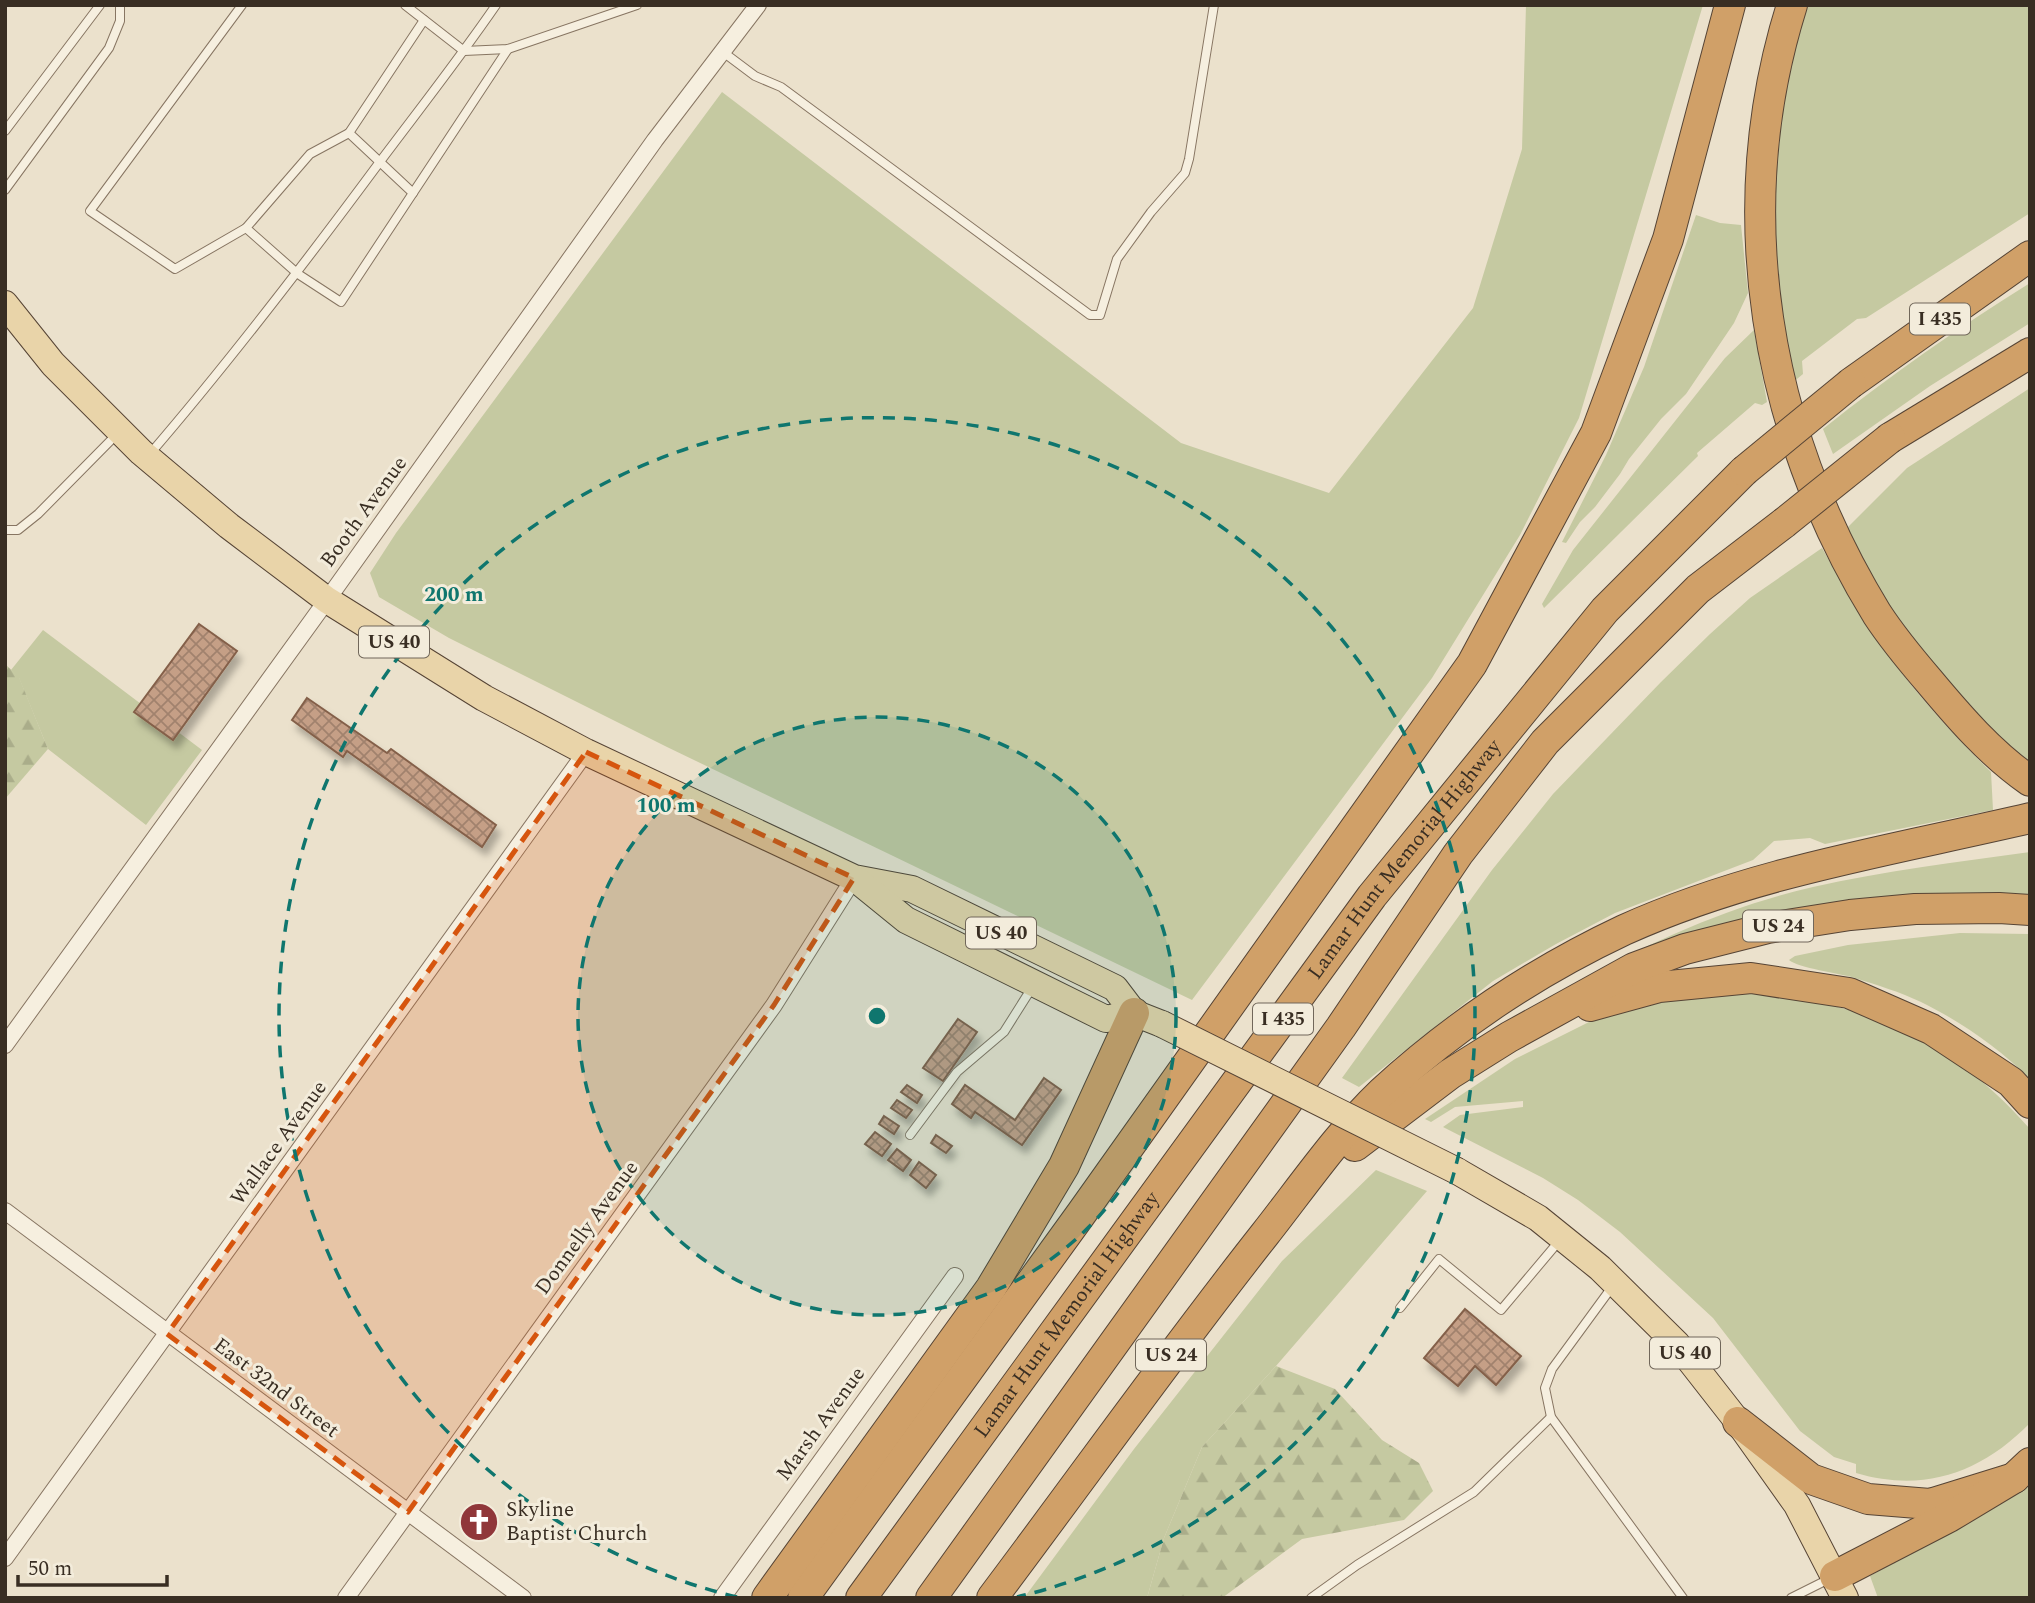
<svg xmlns="http://www.w3.org/2000/svg" width="2035" height="1603" font-family="Spectral,serif">
<defs>
<pattern id="forest-firs" width="22" height="20" patternUnits="userSpaceOnUse" patternTransform="scale(1.75)"><rect width="22" height="20" fill="#c5c9a1"/><path d="M5 1l3.5 6h-7zM16 11l3.5 6h-7z" fill="#aaad8a"/></pattern>
<pattern id="building-cross-hatch" width="8" height="8" patternUnits="userSpaceOnUse" patternTransform="scale(1.75)"><rect width="8" height="8" fill="#c59f86"/><path d="M0 0l8 8M0 8l8-8" fill="none" stroke="#a1826d"/></pattern>
<filter id="shadow"><feDropShadow dx="4.5" dy="8" stdDeviation="3.5" flood-color="#0004"/></filter>
</defs>
<rect width="100%" height="100%" fill="#ebe1cc"/>
<g fill="#c5c9a1">
<path d="M1526,5H1703L1579,418L1520,535L1432,678L1192,1000L667,747L449,638L379,597L370,573L396,533L722,92L1181,443L1329,493L1473,308L1522,149Z"/>
<path d="M1800,5H2030V213L1866,318L1857,319L1802,361L1803,374L1786,388L1770,251L1784,66Z"/>
<path d="M1696,215L1720,223L1741,225L1748,293L1734,323L1686,394L1661,419L1629,459L1620,474L1595,507L1580,522L1566,543L1562,542L1606,455L1644,367Z"/>
<path d="M2030,283V323L1930,386L1833,454L1823,429C1889,376 1958,328 2030,283Z"/>
<path d="M1754,330L1767,402L1762,405L1755,403L1697,453L1698,456L1544,608L1542,604L1573,550L1725,358Z"/>
<path d="M2030,388V767L1982,726L1910,642L1842,533L1907,468Z"/>
<path d="M1822,548C1844,586 1865,624 1891,659C1921,699 1955,737 1991,772L1993,810L1825,844L1810,838L1774,841L1753,860L1615,913L1556,944L1493,981L1359,1087L1342,1078L1492,870L1553,794L1661,682L1710,634L1750,598Z"/>
<path d="M43,630L202,750L146,825L48,749L19,678L11,670Z"/>
<path d="M2030,852V907L1905,905L1575,984C1649,942 1730,906 1813,887C1884,871 1957,862 2030,852Z"/>
<path d="M1960,933L2030,934V1079C1999,1048 1960,1021 1921,1002C1900,992 1877,985 1855,978C1839,973 1798,968 1789,960L1795,956L1848,945Z"/>
<path d="M1754,993C1867,1002 1955,1043 2030,1129V1423C1981,1473 1924,1493 1856,1473V1464L1834,1457L1800,1431L1713,1318L1620,1232L1578,1200L1543,1178L1443,1127L1460,1115L1523,1107V1101L1455,1107L1431,1122L1425,1119L1515,1059L1601,1016L1681,997Z"/>
<path d="M1376,1170L1427,1191L1276,1366L1202,1447L1164,1538L1147,1598H1024L1134,1449L1282,1261Z"/>
<path d="M2030,1479V1598H1878L1870,1576L2012,1495Z"/>
</g>
<g fill="url(#forest-firs)">
<path d="M5,664L19,677L48,749L5,799Z"/>
<path d="M1276,1366L1335,1389L1382,1440L1419,1463L1433,1491L1404,1520L1302,1539L1222,1598H1147L1164,1538L1202,1447Z"/>
</g>
<g fill="url(#building-cross-hatch)" stroke="#84604a" stroke-width="2" filter="url(#shadow)">
<path d="M199,624L237,651L173,740L134,712Z"/>
<path d="M307,698L387,753L391,749L496,825L482,847L347,751L343,757L292,720Z"/>
<path d="M958,1019L977,1032L943,1081L923,1068Z"/>
<path d="M1044,1078L1061,1090L1022,1145L975,1112L971,1118L952,1104L965,1085L1015,1120Z"/>
<path d="M907,1085L922,1095L917,1103L901,1092Z"/>
<path d="M897,1100L912,1110L906,1118L891,1108Z"/>
<path d="M884,1116L899,1126L894,1134L879,1124Z"/>
<path d="M875,1132L891,1144L882,1156L865,1144Z"/>
<path d="M936,1135L952,1146L946,1153L931,1143Z"/>
<path d="M897,1149L911,1160L903,1171L888,1160Z"/>
<path d="M919,1162L936,1175L926,1188L910,1175Z"/>
<path d="M1465,1309L1521,1356L1496,1385L1475,1366L1458,1386L1424,1358Z"/>
</g>
<g fill="none" stroke-linecap="round" stroke-linejoin="round">
<g stroke="#877562" stroke-width="10">
<g id="service">
<path d="M242,5L90,211L175,269L246,228"/>
<path d="M405,5L464,51L508,49L637,5"/>
<path d="M723,52L755,76L781,87L1090,315H1100L1117,259L1151,212L1185,173L1189,159L1214,5"/>
<path d="M5,131L100,5"/>
<path d="M349,133L310,154L246,228L298,274L341,302L508,49"/>
<path d="M5,190L109,48L120,21V5"/>
<path d="M413,193L349,133L424,20"/>
<path d="M149,455C230,361 305,263 379,163C418,111 459,59 496,5"/>
<path d="M5,530H18L38,514L117,434"/>
<path d="M910,1135L957,1072L1004,1032L1033,986"/>
<path d="M1612,1287L1552,1369L1545,1388L1551,1417L1683,1598"/>
<path d="M1400,1308L1439,1259L1501,1310L1560,1240"/>
<path d="M1311,1598L1357,1565L1474,1492L1551,1417"/>
<path d="M1791,1598L1829,1579"/>
</g>
</g>
<g stroke="#877562" stroke-width="18">
<g id="minor">
<path d="M5,1045L327,600L655,140L758,5"/>
<path d="M5,1211L523,1598"/>
<path d="M5,1558L586,752"/>
<path d="M346,1598L774,1005L854,878"/>
<path d="M722,1598L955,1276"/>
</g>
</g>
<g stroke="#564435" stroke-width="28">
<g id="primary">
<path d="M5,304L53,364L141,452L229,526L327,600L484,698L586,752L854,878L912,889L1115,988L1134,1013L1162,1024"/>
<path d="M858,881L906,920L1106,1019L1134,1013"/>
<path d="M1457,1171L1538,1218L1600,1268L1677,1344L1738,1422L1797,1505L1845,1598"/>
</g>
</g>
<g stroke="#564435" stroke-width="32">
<g id="motorway">
<path d="M1792,5C1727,212 1765,431 1877,614C1892,637 1911,660 1929,681C1959,717 1991,754 2030,781"/>
<path d="M1851,383L2030,256"/>
<path d="M1890,438L2030,353"/>
<path d="M1590,1006L1659,987L1751,978L1849,993L1931,1029L2011,1082L2030,1103"/>
<path d="M1355,1146L1450,1074L1509,1037L1634,968L1685,949L1768,928L1850,915L1915,909L1999,908L2030,910"/>
<path d="M1738,1422L1811,1479L1868,1499L1930,1504L2014,1478"/>
<path d="M1835,1576L1949,1517L2014,1478L2030,1463"/>
<path d="M767,1598L991,1288L1064,1166L1134,1013"/>
<path d="M803,1598L1081,1214L1472,664L1596,433L1668,239L1730,5"/>
<path id="s1" d="M861,1598L1372,896L1605,610L1744,471"/>
<path d="M931,1598L1341,1027L1458,854L1545,742L1698,589L1784,523"/>
<path d="M992,1598C1083,1477 1171,1353 1265,1234C1302,1187 1339,1133 1382,1092C1453,1027 1537,971 1624,930C1752,872 1894,850 2030,818"/>
</g>
</g>
<use href="#service" stroke="#f6efdf" stroke-width="8"/>
<use href="#minor" stroke="#f6efdf" stroke-width="16"/>
<use href="#primary" stroke="#e9d4a9" stroke-width="26"/>
<use href="#motorway" stroke="#d0a068" stroke-width="30"/>
<g stroke="#564435" stroke-width="28" stroke-linecap="butt">
<path id="primary-bridge" d="M1162,1024L1457,1171"/>
</g>
<g stroke="#564435" stroke-width="32" stroke-linecap="butt">
<g id="motorway-bridge">
<path d="M1744,471L1851,383"/>
<path d="M1784,523L1890,438"/>
</g>
</g>
<use href="#primary-bridge" stroke="#e9d4a9" stroke-width="26"/>
<use href="#motorway-bridge" stroke="#d0a068" stroke-width="30"/>
</g>
<path fill="#d6550e" fill-opacity="0.2" stroke="#d6550e" stroke-width="5" stroke-dasharray="14 9" stroke-linejoin="round" d="M586,752L854,878L774,1005L408,1512L167,1334Z"/>
<circle cx="877" cy="1016" r="299" fill="#0f766e" fill-opacity=".12"/>
<g fill="none" stroke="#0f766e" stroke-width="3.5" stroke-dasharray="12 9">
<circle cx="877" cy="1016" r="299"/>
<path d="M737 1597A598 598 0 1 1 1017 1597"/>
</g>
<defs>
<g id="church-disc" transform="scale(2.0125)"><circle r="9.5" fill="#90373a" stroke="#f3ecdb"/><path d="M-1.2-6h2.4v3.5h3.3v2.4h-3.3V6h-2.4V-.1h-3.3v-2.4h3.3Z" fill="#fff"/></g>
</defs>
<g fill-rule="evenodd">
<use href="#church-disc" x="479" y="1522"/>
</g>
<g text-anchor="middle" dominant-baseline="central" stroke-width="6" stroke-linejoin="round" paint-order="stroke">
<g fill="#f3ecdb" stroke="#71675a" stroke-width="2">
<rect x="1910" y="303.5" width="60" height="31" rx="5"/>
<rect x="359" y="626.5" width="70" height="31" rx="5"/>
<rect x="1743" y="910.5" width="70" height="31" rx="5"/>
<rect x="966" y="917.5" width="70" height="31" rx="5"/>
<rect x="1253" y="1003.5" width="60" height="31" rx="5"/>
<rect x="1650" y="1337.5" width="70" height="31" rx="5"/>
<rect x="1136" y="1339.5" width="70" height="31" rx="5"/>
</g>
<g font-size="19" font-weight="bold" fill="#392e23">
<text x="1940" y="319">I 435</text>
<text x="394" y="642">US 40</text>
<text x="1778" y="926">US 24</text>
<text x="1001" y="933">US 40</text>
<text x="1283" y="1019">I 435</text>
<text x="1685" y="1353">US 40</text>
<text x="1171" y="1355">US 24</text>
</g>
<g font-size="21" fill="#392e23" stroke="#f3ecdb">
<text transform="translate(364 512) rotate(-54)">Booth Avenue</text>
<text stroke="none"><textPath href="#s1" startOffset="917">Lamar Hunt Memorial Highway</textPath></text>
<text transform="translate(279 1143) rotate(-54)">Wallace Avenue</text>
<text transform="translate(587 1228) rotate(-54)">Donnelly Avenue</text>
<text stroke="none"><textPath href="#s1" startOffset="350">Lamar Hunt Memorial Highway</textPath></text>
<text transform="translate(276 1388) rotate(37)">East 32nd Street</text>
<text transform="translate(821 1424) rotate(-54)">Marsh Avenue</text>
</g>
<g font-size="21" fill="#392e23" stroke="#f3ecdb" text-anchor="start">
<text x="506" y="1510">Skyline<tspan x="506" dy="24">Baptist Church</tspan></text>
</g>
</g>
<circle cx="877" cy="1016" r="10" fill="#0f766e" stroke="#f3ecdb" stroke-width="3.5"/>
<g font-size="21" text-anchor="middle" font-weight="bold" fill="#0f766e" stroke="#f3ecdb" stroke-width="6" stroke-linejoin="round" paint-order="stroke">
<text x="454" y="601">200 m</text>
<text x="666" y="812">100 m</text>
</g>
<rect width="2035" height="1603" fill="none" stroke="#392e23" stroke-width="14"/>
<path d="M18 1575v10h149v-10" fill="none" stroke="#392e23" stroke-width="3.5"/>
<text x="28" y="1575" font-size="21" fill="#392e23" stroke="#f3ecdb" stroke-width="5" paint-order="stroke">50 m</text>
</svg>
